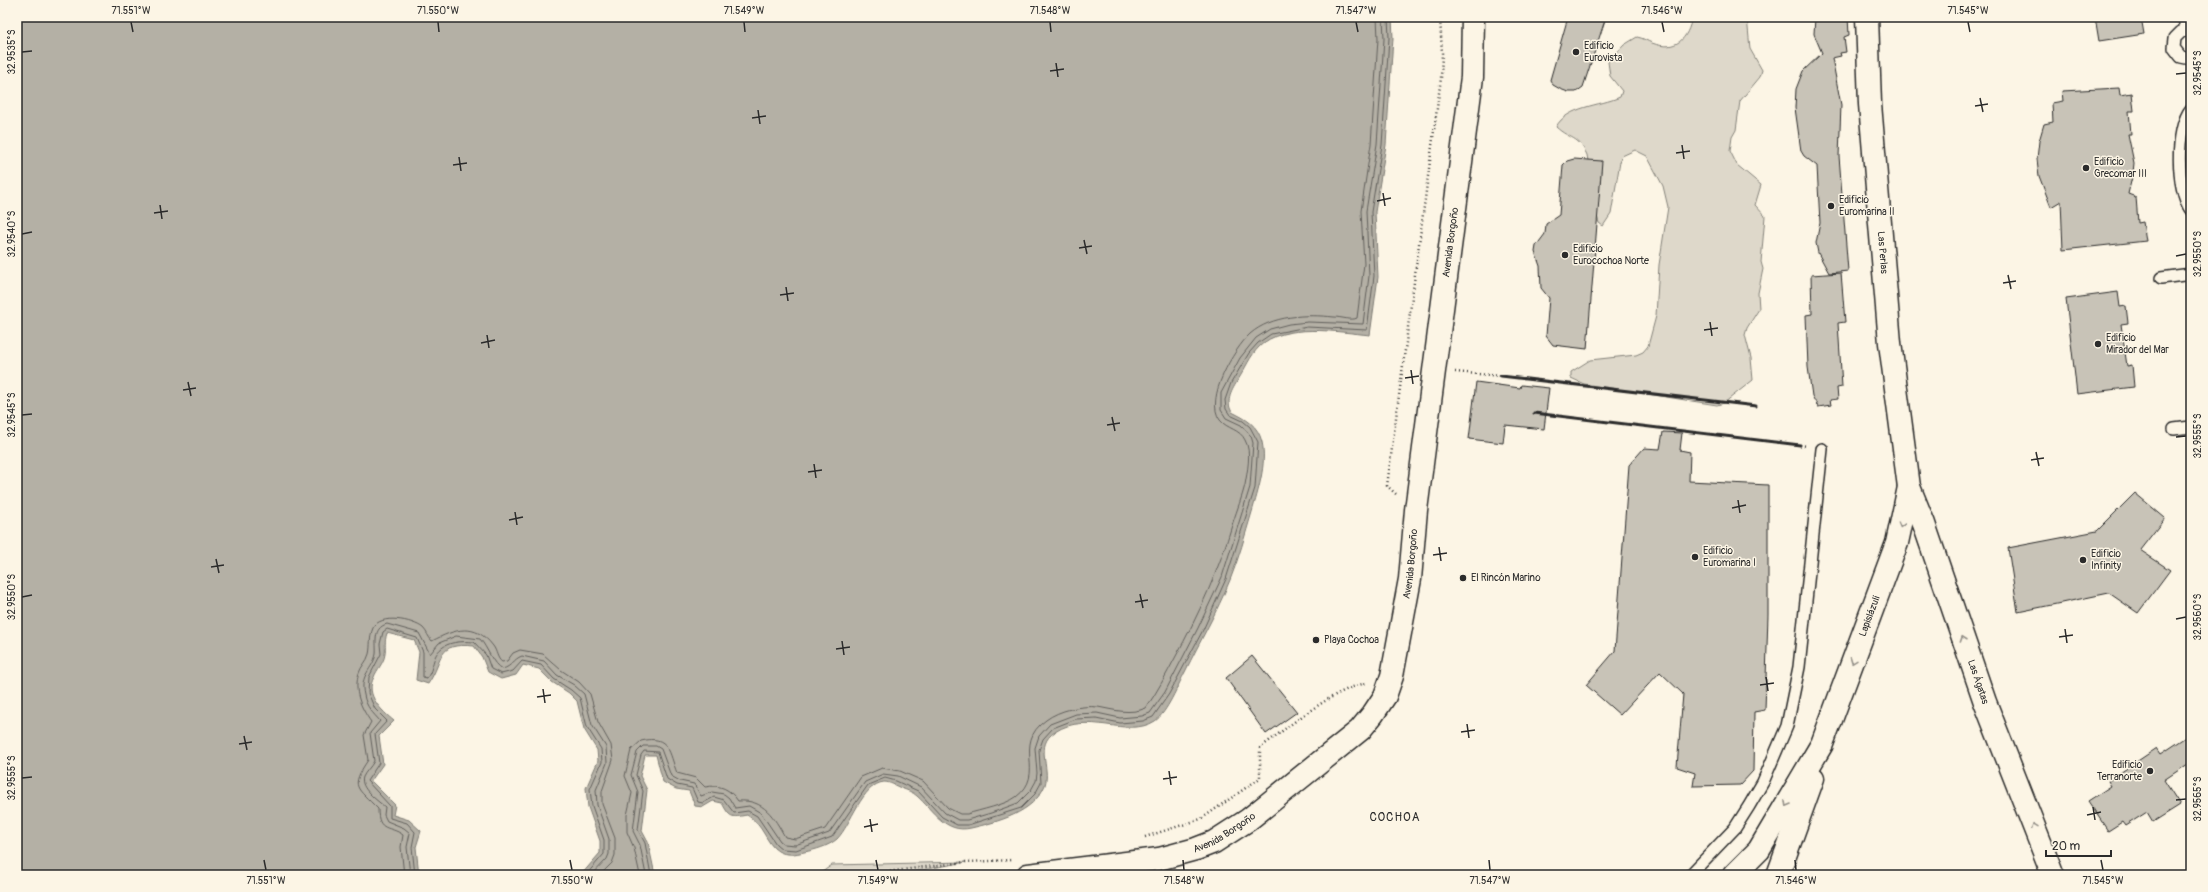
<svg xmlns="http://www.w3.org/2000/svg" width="2208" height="892" font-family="Pangolin,sans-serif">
<rect width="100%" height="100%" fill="#fcf5e5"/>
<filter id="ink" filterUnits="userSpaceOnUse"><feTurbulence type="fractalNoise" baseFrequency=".025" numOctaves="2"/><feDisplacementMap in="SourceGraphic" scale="8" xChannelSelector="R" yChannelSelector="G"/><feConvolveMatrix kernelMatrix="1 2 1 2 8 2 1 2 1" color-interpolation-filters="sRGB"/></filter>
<g filter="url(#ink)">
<g fill="#ded8ca" stroke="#84827a">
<path d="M1692,17H1747L1750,49L1762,70L1760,77L1740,101L1736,130L1732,137L1730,151L1737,165L1761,185L1755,205L1765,216L1761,262L1763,269L1758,293L1759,309L1747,328L1745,335L1751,358L1753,380L1724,403L1717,405L1584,384L1571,378V372L1590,360L1636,355L1643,352L1648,346L1656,316L1659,265L1668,207L1663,186L1647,156L1635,150L1622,156L1620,162L1611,214L1603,226L1599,223L1597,216L1587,155C1578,135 1570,140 1556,127C1567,106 1600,106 1620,97L1622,91L1610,76L1608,62L1624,45L1637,37C1643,38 1647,41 1652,43C1676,52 1688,39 1692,17Z"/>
<path d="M966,862L894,875H818L832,865Z"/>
</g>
<path fill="#b4b0a5" stroke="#7d7b74" d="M17,17H1392L1393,38L1386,145L1375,212L1378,277L1370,335C1339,332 1283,322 1259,347C1250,356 1245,369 1238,380C1232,390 1225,401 1232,412C1246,419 1258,425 1262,442C1267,464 1258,491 1252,512C1245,535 1239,558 1230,580C1217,612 1200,641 1185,672C1178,685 1167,713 1155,721C1127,739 1088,710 1055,732C1034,745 1051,767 1045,785C1034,813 997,822 971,828C945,834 933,810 917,796C913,792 906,790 901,788C896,786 890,782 884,782C862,784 851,825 837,839C829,846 815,850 804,852C796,854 786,856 778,851C766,844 764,825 747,815C731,818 730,818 722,803L713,801L703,807L695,806L689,791L676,789L663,782L656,755H645L640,776L647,790L642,831L648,842L655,875H581L600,853V841L588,807L586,788L598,761L597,750L584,729L577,701L569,693L552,682L539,669L523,665L516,675L501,679L488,672L482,657L474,646C435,642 445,659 428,684L416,680L419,652L414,640L387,633C384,643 386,646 385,654C384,663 377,669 374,677C364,695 382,711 394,721L379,736L383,764L371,781L395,805L393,815L409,820L421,831L416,847L419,875H17Z"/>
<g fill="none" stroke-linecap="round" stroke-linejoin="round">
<g stroke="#62605c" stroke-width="1">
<path d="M404,875L401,847L403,835C390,825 378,833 378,809C357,787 349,788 368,760L364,735L371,722C361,708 353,691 359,673C361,666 367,662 369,654C371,646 369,637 373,628C380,613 413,620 423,628C427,632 428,637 432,641C455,629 475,622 493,646C497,651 497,659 502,662L507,661L513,653L520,650L543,654L561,670L579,682L590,694L598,722L611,745L613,760L602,791V804L615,838V855L612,863L600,875"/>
<path d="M410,875L407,847L410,833L404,828L387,821L384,815L385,807C378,801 359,788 363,777C365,772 371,767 374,761L370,733L380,721C373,713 366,707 364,695C359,674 373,670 376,654C377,644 372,628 387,624L419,633L430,654L439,643L456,636L480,639C488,648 492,664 502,669C512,667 513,659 522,656L544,661L557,675L574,685L584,694L592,725L606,747L607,763L596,790L597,805L609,839V854L607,859L592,875"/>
<path d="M415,875L412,847L415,832L407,823L390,818V806L367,781L379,763L375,734L387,721L375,709L368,693L369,677L381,654L380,644L383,632L387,629L417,638L423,652V677L427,678C432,671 432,665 435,657C442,641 460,641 474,642L486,655L491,669L501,674L513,671L522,661L541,665L554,679L571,690L580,698L587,727L601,749L602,762L590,789L592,806L604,840V854L586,875"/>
<path d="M640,875L634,848L627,832V815L632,793L625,776L631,750L641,741C670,734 669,753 677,773L696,778L705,787C720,784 730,789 738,801C764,799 774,817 785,837L795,839L825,829L861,777L882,768L900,771L923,781L948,808L960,814H967C980,810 1005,805 1016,797C1048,773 1011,745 1046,720C1059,710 1082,705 1098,707C1114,710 1130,715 1146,708C1157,692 1166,675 1175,658C1199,614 1219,570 1233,522C1237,510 1242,497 1245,485C1247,472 1252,452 1245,440C1240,429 1227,429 1220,420C1204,399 1234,349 1250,334C1272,315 1306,314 1334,317C1341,317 1352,321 1357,318L1364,264L1361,211L1371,144L1378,39L1377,17"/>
<path d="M646,875L640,845L633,831L638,792L631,775L637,752L643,746H656L661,749L671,776L680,781L694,784L701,796L712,792L724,794L729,798L735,808L749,806L761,813L780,841L784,844L795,845L829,833L865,782L883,774L898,776L921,787L945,813L958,820H967L991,813L1018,803L1031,790L1036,781L1037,773L1035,748L1039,736L1050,724L1076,714L1097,713L1120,718L1142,716L1150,713L1165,692L1198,628L1222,577L1250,487L1253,443L1251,436L1241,425L1226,418L1221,410V393L1240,358L1256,338L1270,329L1289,324L1308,322L1363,324L1369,276L1366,211L1377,144L1384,39L1383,17"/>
<path d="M651,875L645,843L638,830L643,791L636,775L641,755L644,751L658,752L667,779L677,785L692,788L698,802L703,803L714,797L724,800L734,813L748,811L757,816L776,844L782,849L796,850L832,837L868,785L885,778L896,781L918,791L942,817L957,825H968L1021,808L1035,794L1041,783L1039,750L1043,739L1053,728L1076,719L1096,718L1120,723L1143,721L1153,717L1169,694L1203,630L1226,579L1255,488L1258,442L1250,427L1243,421L1230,415L1226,409L1225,400L1231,383L1249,353L1258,343L1271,334L1307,327L1367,330L1374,276L1371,212L1382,145L1389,38L1388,17"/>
</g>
</g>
<g fill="#c8c3b7" stroke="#2b2b2b">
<path d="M1568,17H1606L1583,87L1576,92H1568L1560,89L1553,85L1550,80Z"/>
<path d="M1815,17H1848L1849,35L1844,37L1846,52L1840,53L1841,56L1832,58L1841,105L1839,156L1848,271L1829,273L1818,253L1816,243L1820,223L1817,166L1804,156L1801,151L1795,108L1796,89L1803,71L1822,53L1814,34Z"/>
<path d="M2095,17H2141L2144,34L2099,41Z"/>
<path d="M2119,88L2120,95L2132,93L2134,111H2129L2131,134H2128L2134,163L2133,173L2128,194L2136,197L2138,223L2143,222L2146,241L2063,250L2061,201L2051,207L2039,176L2037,159L2039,141L2044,124L2053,122L2052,103L2063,101L2062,91Z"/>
<path d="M1574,159L1602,161L1587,349L1553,345L1546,336L1549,298L1541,288L1540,266L1535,252L1536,246L1545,234L1546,224L1559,215L1563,165L1567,161Z"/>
<path d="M1841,273L1845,322L1838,323L1842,387L1837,388L1838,399L1830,400L1831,405L1818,407L1812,396L1808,367L1806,315L1812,314L1811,275Z"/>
<path d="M2118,292L2120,307L2126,306L2128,323L2121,324L2127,366L2132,365L2134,387L2077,394L2066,299Z"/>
<path d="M1476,382L1520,388L1521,385L1549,388L1544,429L1505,425L1503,443L1469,439Z"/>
<path d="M1663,432L1682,433L1680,450L1690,452L1689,481L1768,485V615L1765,710L1754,712L1753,771L1740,785L1693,786L1695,773L1677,767L1683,694L1660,672L1620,715L1586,685L1615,651L1629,465L1644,448L1660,449Z"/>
<path d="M2135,493L2165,518L2140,550L2170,570L2138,613L2109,593L2018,612L2008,548L2097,531Z"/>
<path d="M1252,656L1297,712L1266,734L1226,678Z"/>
<path d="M2191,734V762L2164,780L2180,805L2153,822L2147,812L2125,826L2122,822L2108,831L2088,801L2111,786L2108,781L2157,748L2161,754Z"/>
</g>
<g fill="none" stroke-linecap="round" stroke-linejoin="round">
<g stroke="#2b2b2b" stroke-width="14">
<g id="lane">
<path d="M2184,17L2186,31H2191"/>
<path d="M2186,31L2181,32L2175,38L2174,48L2181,57L2191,59"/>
<path d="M2191,109C2175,128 2176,190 2191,210"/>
<path d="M2161,278L2191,274"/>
<path d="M2174,429L2191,427"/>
<path d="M1690,875L1735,828L1749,806L1763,782L1787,726L1799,667L1822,449"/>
</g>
</g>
<g stroke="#2b2b2b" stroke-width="25">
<g id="street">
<path id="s1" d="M1867,17L1870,104L1890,343L1909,487L1924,524L1985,702L2053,875"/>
<path id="s2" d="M1734,875L1759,850L1822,744L1897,543L1909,487"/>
<path d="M1778,875L1813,778"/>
</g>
</g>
<g stroke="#2b2b2b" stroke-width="25">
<g id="secondary">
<path id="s3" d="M1028,875L1159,859L1196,849L1214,842L1248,820L1360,730L1373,714L1385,696L1392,676L1410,579L1416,510L1472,77L1473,17"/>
</g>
</g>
<g stroke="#2b2b2b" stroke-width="2.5" stroke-dasharray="1 3" stroke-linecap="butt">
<path d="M1455,372L1501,376"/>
<path d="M1800,445L1807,446"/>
<path d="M1396,494L1387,486L1441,78L1442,53L1440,17"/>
<path d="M1145,837L1201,819L1260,778V748C1288,727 1333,689 1367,683"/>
<path d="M862,875L966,862L1013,860"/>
</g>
<use href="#lane" stroke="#fcf5e5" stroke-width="11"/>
<use href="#street" stroke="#fcf5e5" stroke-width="22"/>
<use href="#secondary" stroke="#fcf5e5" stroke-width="22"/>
<g stroke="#2b2b2b" stroke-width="3">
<path d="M1501,376L1756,406"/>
<path d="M1534,413L1800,445"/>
</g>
</g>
<defs><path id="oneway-chevron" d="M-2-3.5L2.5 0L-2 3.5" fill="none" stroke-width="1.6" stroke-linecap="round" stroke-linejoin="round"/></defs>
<g stroke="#949088">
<use href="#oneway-chevron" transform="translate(1901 525) rotate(105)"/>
<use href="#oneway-chevron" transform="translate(1963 639) rotate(-109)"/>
<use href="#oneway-chevron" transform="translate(1853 661) rotate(111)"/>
<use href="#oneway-chevron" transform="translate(1787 804) rotate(120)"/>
<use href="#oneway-chevron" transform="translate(2034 826) rotate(-111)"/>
</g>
</g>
<path fill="none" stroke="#2b2b2b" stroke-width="1.5" d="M131,22L133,32M438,22L439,32M744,22L745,32M1050,22L1051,32M1356,22L1358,32M1662,22L1664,32M1968,22L1970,32M22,52L32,51M1056,63L1058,77M1050,71L1064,69M2176,74L2186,73M1980,98L1983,112M1975,106L1988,104M758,110L760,124M752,118L766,116M1682,145L1684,159M1676,153L1690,151M459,157L461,171M453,165L467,163M1383,193L1385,206M1377,201L1391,198M160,205L162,219M154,213L168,211M22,234L32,232M1084,240L1087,254M1079,248L1092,246M2176,256L2186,254M2008,275L2011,289M2003,283L2016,281M786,287L788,301M780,295L794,293M1710,322L1712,336M1704,330L1718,328M487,335L489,348M481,343L495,340M1411,370L1413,384M1405,378L1419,376M188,382L191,396M183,390L196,388M22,415L32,414M1112,417L1115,431M1107,425L1120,423M2176,437L2186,436M2036,452L2039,466M2031,460L2044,458M814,464L816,478M808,472L822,470M1738,500L1740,513M1732,508L1746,505M515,512L517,525M509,520L523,517M1439,547L1441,561M1433,555L1447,553M216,559L219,573M211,567L224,565M1140,594L1143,608M22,597L32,595M1135,602L1148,600M2176,619L2186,617M2065,629L2067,643M2059,637L2073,635M842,641L844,655M836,649L850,647M1766,677L1768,691M1760,685L1774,683M543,689L545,703M537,697L551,695M1467,724L1469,738M1461,732L1475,730M244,736L247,750M239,744L252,742M1169,771L1171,785M22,778L32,777M1163,779L1177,777M2176,800L2186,799M2093,807L2095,820M2087,815L2101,812M870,819L872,832M864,827L878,824M264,860L266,870M570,860L572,870M876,860L878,870M1183,860L1184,870M1489,860L1490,870M1795,860L1796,870M2101,860L2103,870"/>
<g fill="#2b2b2b" stroke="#fcf5e5" stroke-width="1.5">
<circle cx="1576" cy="52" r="4"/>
<circle cx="2086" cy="168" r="4"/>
<circle cx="1831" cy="206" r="4"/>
<circle cx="1565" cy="255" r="4"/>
<circle cx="2098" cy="344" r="4"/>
<circle cx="1695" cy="557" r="4"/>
<circle cx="2083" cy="560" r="4"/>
<circle cx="1463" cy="578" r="4"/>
<circle cx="1316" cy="640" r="4"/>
<circle cx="2150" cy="771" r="4"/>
</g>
<g text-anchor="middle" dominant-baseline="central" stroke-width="3" stroke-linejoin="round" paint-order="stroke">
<g font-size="10" fill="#2b2b2b" stroke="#fcf5e5" text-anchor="start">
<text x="1584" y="46">Edificio<tspan x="1584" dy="12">Eurovista</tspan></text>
<text x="2094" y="162">Edificio<tspan x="2094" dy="12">Grecomar III</tspan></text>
<text x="1839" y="200">Edificio<tspan x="1839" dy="12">Euromarina II</tspan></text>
<text x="1573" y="249">Edificio<tspan x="1573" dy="12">Eurocochoa Norte</tspan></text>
<text x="2106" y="338">Edificio<tspan x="2106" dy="12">Mirador del Mar</tspan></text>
<text x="1703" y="551">Edificio<tspan x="1703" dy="12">Euromarina I</tspan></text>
<text x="2091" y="554">Edificio<tspan x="2091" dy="12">Infinity</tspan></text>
<text x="1471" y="578">El Rincón Marino</text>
<text x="1324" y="640">Playa Cochoa</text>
<text x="2142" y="765" text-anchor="end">Edificio<tspan x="2142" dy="12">Terranorte</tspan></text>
</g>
<g font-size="10" fill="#2b2b2b" stroke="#fcf5e5">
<text stroke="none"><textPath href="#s3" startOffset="875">Avenida Borgoño</textPath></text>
<text stroke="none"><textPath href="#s1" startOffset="236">Las Perlas</textPath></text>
<text stroke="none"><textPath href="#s3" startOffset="551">Avenida Borgoño</textPath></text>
<text stroke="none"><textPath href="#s2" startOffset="295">Lapislázuli</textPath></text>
<text stroke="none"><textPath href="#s1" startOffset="679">Las Ágatas</textPath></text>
<text stroke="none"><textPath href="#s3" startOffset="203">Avenida Borgoño</textPath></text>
</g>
<g font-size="12" letter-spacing="1" fill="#2b2b2b" stroke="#fcf5e5">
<text x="1395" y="817">COCHOA</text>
</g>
</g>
<rect width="2208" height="892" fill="none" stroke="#fcf5e5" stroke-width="44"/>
<path d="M2046 850v6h65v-6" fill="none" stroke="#2b2b2b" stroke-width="2"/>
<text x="2052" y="850" font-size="12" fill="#2b2b2b" stroke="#fcf5e5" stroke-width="3" paint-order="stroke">20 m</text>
<rect x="22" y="22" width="2164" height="848" fill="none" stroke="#2b2b2b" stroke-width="1.5"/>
<g font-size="10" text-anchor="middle" fill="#2b2b2b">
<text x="131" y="14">71.551°W</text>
<text x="438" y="14">71.550°W</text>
<text x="744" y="14">71.549°W</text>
<text x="1050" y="14">71.548°W</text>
<text x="1356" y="14">71.547°W</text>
<text x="1662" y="14">71.546°W</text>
<text x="1968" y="14">71.545°W</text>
<text transform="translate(11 52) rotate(-90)" y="4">32.9535°S</text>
<text transform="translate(2197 73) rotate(-90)" y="4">32.9545°S</text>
<text transform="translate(11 234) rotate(-90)" y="4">32.9540°S</text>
<text transform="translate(2197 254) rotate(-90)" y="4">32.9550°S</text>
<text transform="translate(11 415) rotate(-90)" y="4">32.9545°S</text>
<text transform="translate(2197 436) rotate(-90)" y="4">32.9555°S</text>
<text transform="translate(11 597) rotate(-90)" y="4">32.9550°S</text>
<text transform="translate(2197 617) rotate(-90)" y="4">32.9560°S</text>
<text transform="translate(11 778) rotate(-90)" y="4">32.9555°S</text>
<text transform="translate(2197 799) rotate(-90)" y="4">32.9565°S</text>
<text x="266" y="884">71.551°W</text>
<text x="572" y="884">71.550°W</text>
<text x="878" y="884">71.549°W</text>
<text x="1184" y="884">71.548°W</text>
<text x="1490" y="884">71.547°W</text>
<text x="1796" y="884">71.546°W</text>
<text x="2103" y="884">71.545°W</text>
</g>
</svg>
